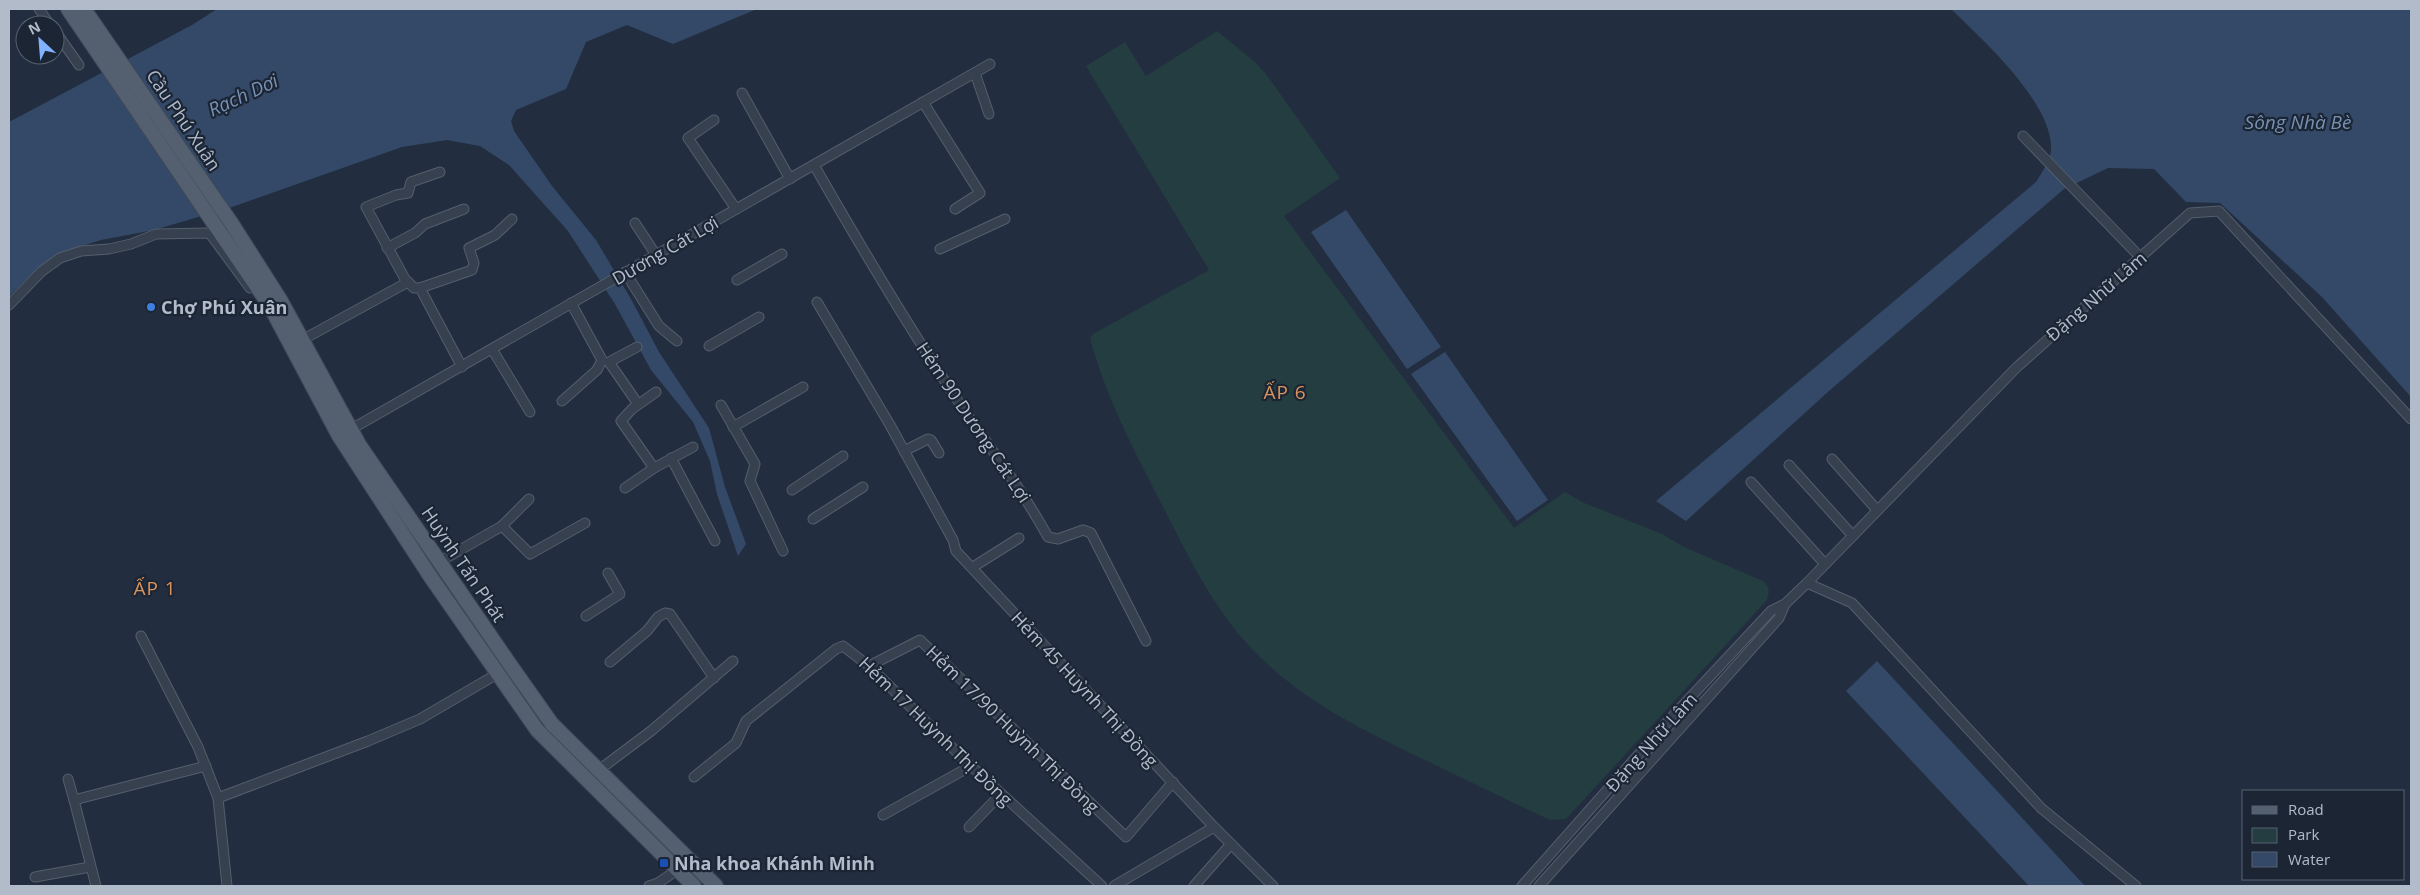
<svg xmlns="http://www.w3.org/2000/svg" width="2420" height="895" font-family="'Open Sans',sans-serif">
<rect width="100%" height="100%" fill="#222e3f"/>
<path fill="#243d40" d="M1217,31L1254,61L1266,74L1340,178L1284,216L1514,528L1565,492L1582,502L1662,534L1684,547L1763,581C1770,587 1770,593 1766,601L1566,819L1550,820C1507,800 1464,779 1421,758C1361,729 1303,701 1256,653C1212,609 1187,553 1158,497C1132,446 1105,395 1090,338L1093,334L1209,270L1086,66L1125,42L1146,76Z"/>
<g fill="#344967">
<path d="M217,9H757L673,44L627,25L586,42L566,89L516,110L511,121L514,131L552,186L596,240L631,299L659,352L709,428L725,487L746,544L738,556L717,494L710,461L693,422L651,370L615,304L568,231L509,165L480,146L447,140L402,147L232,207L154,230L101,240L63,252L31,275L9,296V122L192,25Z"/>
<path d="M1951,9H2411V397L2322,297L2220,203L2186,202L2154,169L2108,168L2064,189L1829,391L1686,521L1656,501L2036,182C2041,174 2050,161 2051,151C2054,104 1983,40 1951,9Z"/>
<path d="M1346,210L1441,347L1407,369L1311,232Z"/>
<path d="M1445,352L1548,500L1517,521L1411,374Z"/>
<path d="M1877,661L2085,886H2029L1846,691Z"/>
</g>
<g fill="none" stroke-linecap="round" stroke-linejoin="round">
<g stroke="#545e6d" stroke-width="11">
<g id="street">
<path d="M39,9L50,25"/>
<path d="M55,31L79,65"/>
<path d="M975,73L989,114"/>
<path d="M742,93L790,179"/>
<path d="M923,102L980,193L955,209"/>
<path d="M714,120L688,138L736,209"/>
<path d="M2023,136L2141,258"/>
<path d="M814,165C858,242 903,318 952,392C984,440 1020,486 1048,537L1058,539L1083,530L1091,533L1146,641"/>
<path d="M440,172L411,182L408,193L396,195L366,207L405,279L414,288H420L462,367"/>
<path d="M635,223L656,255"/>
<path d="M387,248L415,233L425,224L464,209"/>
<path d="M940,249L1005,219"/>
<path d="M625,272L659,326L677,341"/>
<path d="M737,280L782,254"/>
<path d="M420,288L472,270L474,263L469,248L495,235L512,219"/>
<path d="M817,302L890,425L953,540L956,551L1214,827L1273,886"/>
<path d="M9,305L42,271L60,258L81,251L109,249L131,244L156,234L207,233L211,235L250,288"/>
<path d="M302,340L408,282"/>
<path d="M709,346L759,317"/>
<path d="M637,347L609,362L638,404"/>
<path d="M492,349L530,412"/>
<path d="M562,401L597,370L602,360L571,303"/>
<path d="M721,405L755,464L750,481L783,551"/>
<path d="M733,427L803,387"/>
<path d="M348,431L990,64"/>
<path d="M904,451L928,439L931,440L939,453"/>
<path d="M671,458L715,541"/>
<path d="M1832,459L1877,510"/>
<path d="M1789,465L1853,536"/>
<path d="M654,468L621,421L632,409L656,392"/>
<path d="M1751,482L1825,564"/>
<path d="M625,488L654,468L693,447"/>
<path d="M792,490L843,456"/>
<path d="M813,519L863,487"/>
<path d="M502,526L529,499"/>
<path d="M439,562L502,526L530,554L585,523"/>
<path d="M973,567L1019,538"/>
<path d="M1807,583L1852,603L2041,808L2136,886"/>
<path d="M586,616L620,594L608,573"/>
<path d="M141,636L198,747L218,798L227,886"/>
<path d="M610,662L647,631L658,617L665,613L670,614L714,678"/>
<path d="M869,666L920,640L1126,837L1173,782"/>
<path d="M599,770L651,731L733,661"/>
<path d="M694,777L736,743L746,721L836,649L843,646L869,666L971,766L1102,886"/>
<path d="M68,779L74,800"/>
<path d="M218,798L368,741L420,719L497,674"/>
<path d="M883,815L971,766"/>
<path d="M969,827L1001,794"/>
<path d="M35,877L90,867"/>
<path d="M96,886L74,800L206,766"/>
<path d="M649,886L658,883L677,870"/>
<path d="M1114,886L1214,827"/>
<path d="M1194,886L1231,844"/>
<path d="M1522,886L1671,718L1771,611L1785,604L1807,583L2017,367L2190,213L2219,211L2411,419"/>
<path d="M1539,886L1779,618L1785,604"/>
</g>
</g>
<g stroke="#3f4958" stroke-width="16">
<g id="primary">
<path d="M68,9L270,306L339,436L430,576L537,730L694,886"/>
<path d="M84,9L232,224L281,301L360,446L511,666L552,724L716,886"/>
</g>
</g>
<use href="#street" stroke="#36404f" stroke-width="9"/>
<use href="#primary" stroke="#545f6f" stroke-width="14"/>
</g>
<circle fill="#3f7fe0" stroke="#1b2534" stroke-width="2" cx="151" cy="307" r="5"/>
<rect fill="#1a4fb4" stroke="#1b2534" stroke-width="2" x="659" y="858" width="10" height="10" rx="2.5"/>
<g text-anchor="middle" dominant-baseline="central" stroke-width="4.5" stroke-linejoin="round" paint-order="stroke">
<g font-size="18" fill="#b2bbca" stroke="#1b2534">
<text transform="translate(184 120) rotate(56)">Cầu Phú Xuân</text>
<text transform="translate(665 250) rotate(-30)">Dương Cát Lợi</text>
<text transform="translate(2096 296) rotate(-41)">Đặng Nhữ Lâm</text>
<text transform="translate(974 422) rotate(56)">Hẻm 90 Dương Cát Lợi</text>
<text transform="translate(464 564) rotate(56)">Huỳnh Tấn Phát</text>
<text transform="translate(1085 689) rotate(47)">Hẻm 45 Huỳnh Thị Đồng</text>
<text transform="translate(1013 729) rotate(44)">Hẻm 17/90 Huỳnh Thị Đồng</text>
<text transform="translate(936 731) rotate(44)">Hẻm 17 Huỳnh Thị Đồng</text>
<text transform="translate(1651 742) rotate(-48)">Đặng Nhữ Lâm</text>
</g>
<g font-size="18" font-weight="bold" fill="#b2bbca" stroke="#1b2534" text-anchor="start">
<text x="161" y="307">Chợ Phú Xuân</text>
<text x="674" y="863">Nha khoa Khánh Minh</text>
</g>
<g font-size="19" font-style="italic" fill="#7891b3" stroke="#1b2534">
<text transform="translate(243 95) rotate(-25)">Rạch Dơi</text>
<text x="2298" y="122">Sông Nhà Bè</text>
</g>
<g font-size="19" letter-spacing="1" fill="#dc935b" stroke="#1b2534">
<text x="1285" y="392">ẤP 6</text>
<text x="155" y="588">ẤP 1</text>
</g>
</g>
<rect width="2420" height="895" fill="none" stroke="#b2bbca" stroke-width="20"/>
<rect x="2242" y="790" width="162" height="90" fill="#1b2534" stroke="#576170"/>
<rect x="2252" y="806" width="25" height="8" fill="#545f6f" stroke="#576170"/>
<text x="2288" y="815" font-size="15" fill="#b2bbca">Road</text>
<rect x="2252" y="828" width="25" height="15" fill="#243d40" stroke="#576170"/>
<text x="2288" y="840" font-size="15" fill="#b2bbca">Park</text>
<rect x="2252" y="852" width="25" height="15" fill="#344967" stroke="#576170"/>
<text x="2288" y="865" font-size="15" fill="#b2bbca">Water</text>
<g transform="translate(40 40) rotate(334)"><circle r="24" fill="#1b2534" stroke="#576170"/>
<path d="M0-4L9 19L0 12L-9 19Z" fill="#82b2ff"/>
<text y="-8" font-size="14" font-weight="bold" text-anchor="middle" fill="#b2bbca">N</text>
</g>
</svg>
